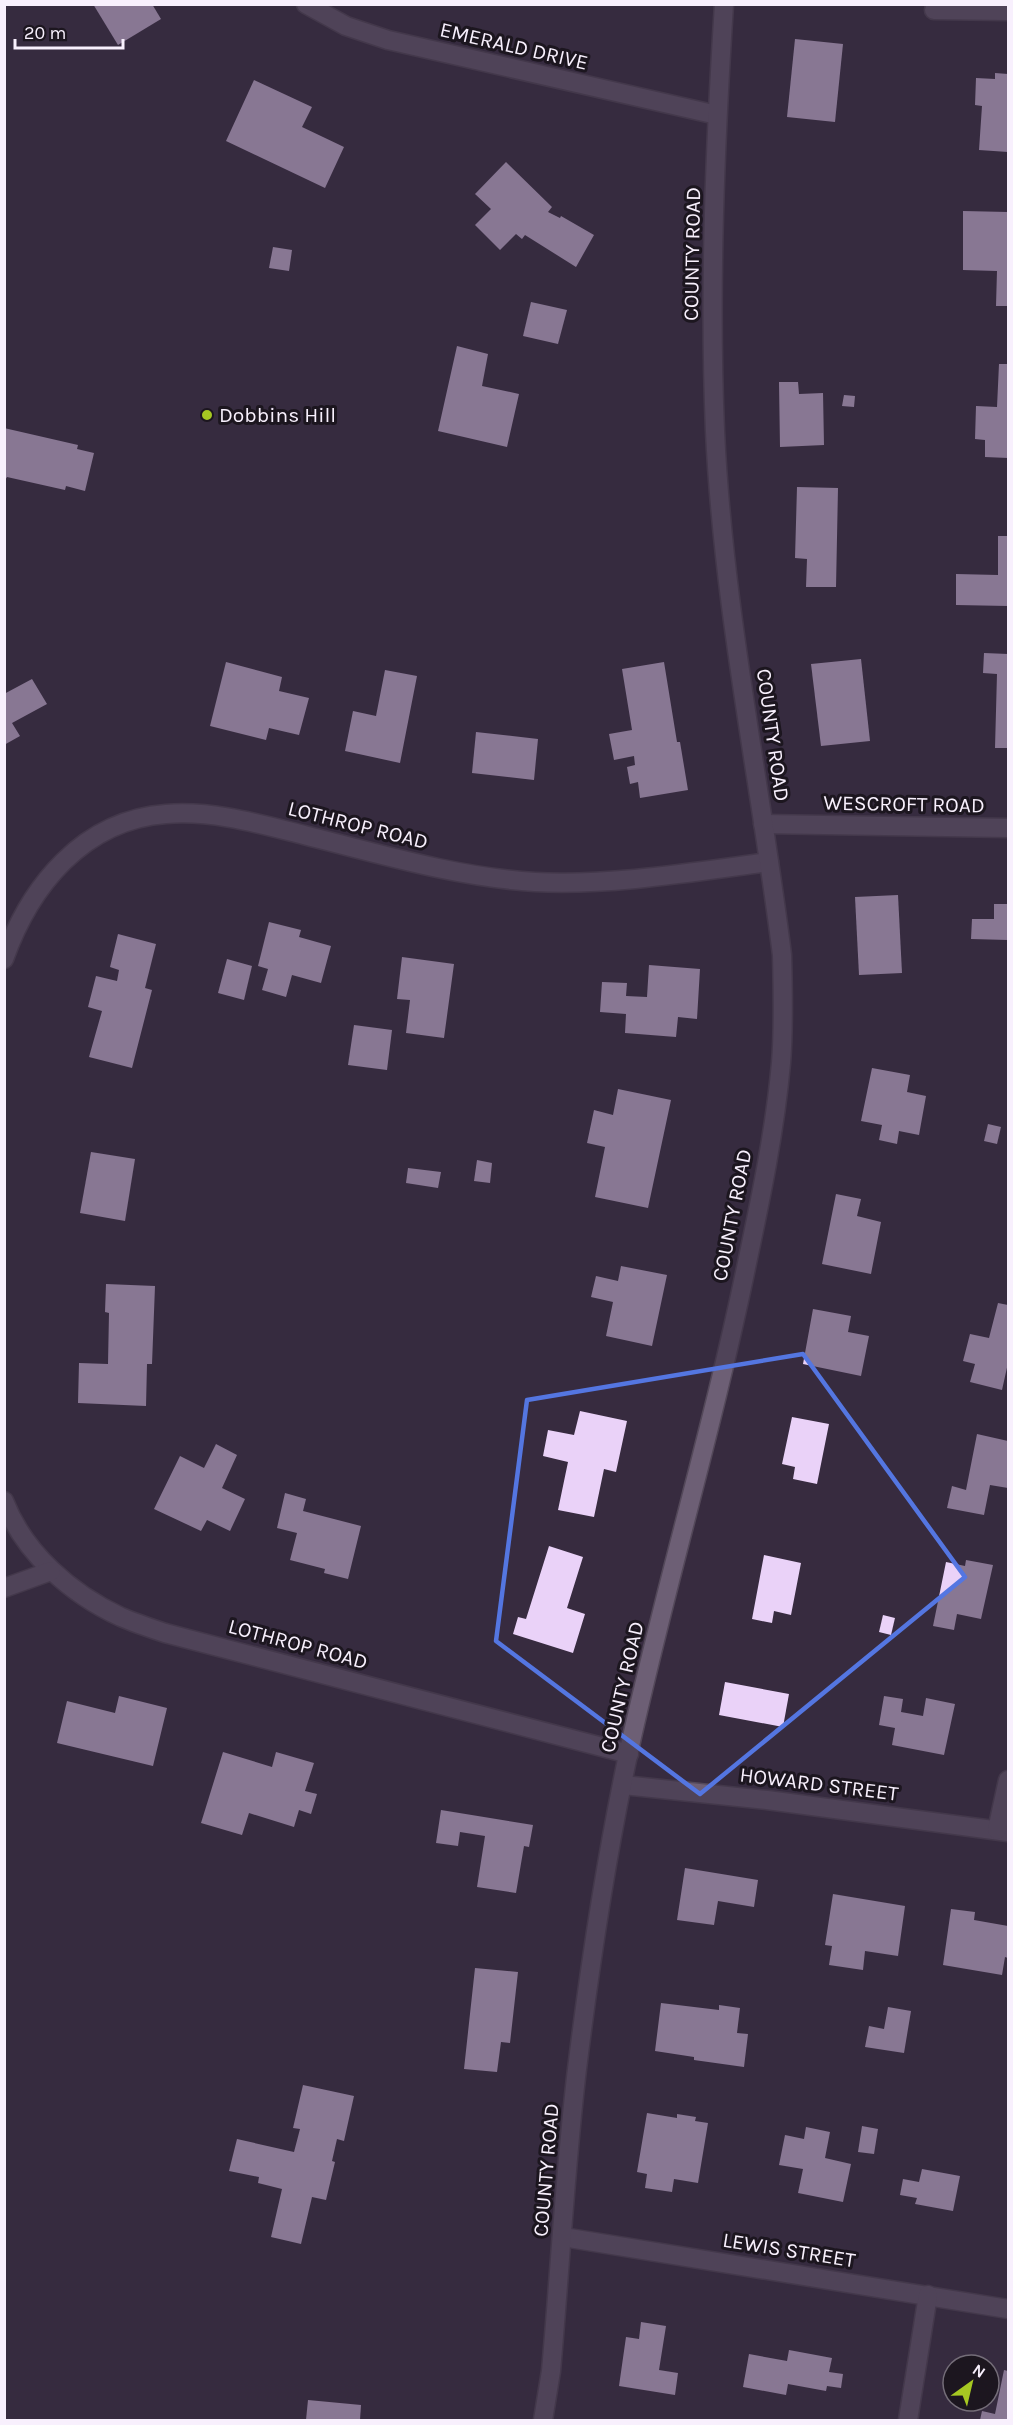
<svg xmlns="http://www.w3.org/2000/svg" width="1013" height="2425" font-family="Karla,sans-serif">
<rect width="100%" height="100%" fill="#372b3f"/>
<g fill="#ead2f8">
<path d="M93,4H152L161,19L118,45Z"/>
<path d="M795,39L843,44L835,122L787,117Z"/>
<path d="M995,73L1008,74V152L979,150L982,106L975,105L976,78L995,79Z"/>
<path d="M254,80L312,107L302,127L344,147L325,188L226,141Z"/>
<path d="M506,162L552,207L548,212L560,218L561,216L594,235L576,267L525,235L522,239L516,234L500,250L475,225L491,209L475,194Z"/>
<path d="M963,211L1008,212V306H996L997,271L963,270Z"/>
<path d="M273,247L292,250L289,271L269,268Z"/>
<path d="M531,302L567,310L558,344L523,336Z"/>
<path d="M457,346L488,354L482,386L519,394L507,447L438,431Z"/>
<path d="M999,364H1008V458L985,457V440L975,439L976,406L997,407Z"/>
<path d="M779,382H798L799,394L823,393L824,445L780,447Z"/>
<path d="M844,395L855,396L854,407L842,406Z"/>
<path d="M4,428L78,445L77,449L94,453L85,491L66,486L65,490L7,477L4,482Z"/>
<path d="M797,487L838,488L836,587H806L807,559L795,558Z"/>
<path d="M998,536H1008V606L956,605V574L998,575Z"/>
<path d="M984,653L1008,654V748H995L997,674L983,673Z"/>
<path d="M861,659L870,741L821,746L811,664Z"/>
<path d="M226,662L282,677L279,691L309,698L299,735L269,728L266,740L210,726Z"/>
<path d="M664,662L677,742H680L688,790L640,798L638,782L630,784L627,767L635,765L634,756L614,760L609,734L632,730L622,669Z"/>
<path d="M385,670L417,676L400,763L345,751L353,711L376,716Z"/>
<path d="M32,679L47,704L12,723L20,736L4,745V694Z"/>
<path d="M476,732L538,739L534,780L472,773Z"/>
<path d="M898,895L902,973L859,975L855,897Z"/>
<path d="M994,904H1008V940L971,939L972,919H994Z"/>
<path d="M269,922L301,930L299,937L331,946L321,983L292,975L286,997L262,990L268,969L258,966Z"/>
<path d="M118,934L156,944L145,988L152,990L132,1068L89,1057L102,1011L88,1007L96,976L117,981L119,970L110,967Z"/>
<path d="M402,957L454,964L444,1038L406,1033L410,1000L397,999Z"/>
<path d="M227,959L252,966L244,1000L218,993Z"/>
<path d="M649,965L700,969L697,1019L678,1017L676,1037L625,1033L626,1014L600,1012L602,982L627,983L626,996L647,997Z"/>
<path d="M354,1025L392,1030L387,1070L348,1065Z"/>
<path d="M872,1068L910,1075L907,1092L926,1096L919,1135L899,1131L897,1144L879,1140L882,1125L861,1121Z"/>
<path d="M618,1089L671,1100L648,1208L595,1197L605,1147L587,1143L594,1110L613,1115Z"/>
<path d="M988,1124L1001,1127L997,1144L984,1141Z"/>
<path d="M91,1152L135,1159L125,1221L80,1213Z"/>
<path d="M477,1160L492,1163L490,1183L474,1181Z"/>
<path d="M408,1168L441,1172L438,1188L406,1183Z"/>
<path d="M836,1194L861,1199L857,1216L881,1222L871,1274L822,1264Z"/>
<path d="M621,1266L667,1275L652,1346L606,1336L613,1302L591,1297L596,1276L618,1281Z"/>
<path d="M106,1284L155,1286L152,1364H147L146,1406L78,1403L79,1363L108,1364L109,1313L105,1312Z"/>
<path d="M998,1303L1008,1305V1363L1002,1390L970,1382L975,1364L963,1361L970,1334L989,1338Z"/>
<path d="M813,1309L851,1316L848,1332L869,1336L861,1376L803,1364Z"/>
<path d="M580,1411L627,1421L616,1472L604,1469L594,1517L558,1510L568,1462L543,1456L548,1430L574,1435Z"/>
<path d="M792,1417L829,1424L817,1484L793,1479L795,1467L782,1464Z"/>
<path d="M977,1434L1008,1441V1488L990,1485L984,1515L947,1508L952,1486L966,1490Z"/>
<path d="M216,1444L237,1455L222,1488L245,1499L230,1531L207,1520L201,1531L154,1509L180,1456L204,1468Z"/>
<path d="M285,1493L306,1499L303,1511L361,1526L348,1579L324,1573L325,1569L290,1560L297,1533L277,1528Z"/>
<path d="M549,1546L583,1557L567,1608L585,1614L573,1653L513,1634L518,1617L526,1619Z"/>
<path d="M764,1555L801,1563L791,1615L774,1611L772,1623L752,1619Z"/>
<path d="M966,1560L993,1565L981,1619L957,1614L954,1630L933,1626L946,1562L965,1566Z"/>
<path d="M883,1615L895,1618L891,1635L879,1632Z"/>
<path d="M725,1682L789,1694L783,1727L719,1715Z"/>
<path d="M119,1696L167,1708L153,1766L57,1743L67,1701L115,1713Z"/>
<path d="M884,1696L903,1699L901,1712L923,1716L926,1698L955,1704L944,1755L892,1745L895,1728L879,1725Z"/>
<path d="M223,1752L272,1767L276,1752L314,1763L305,1791L317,1794L311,1814L299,1810L294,1827L249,1813L242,1835L201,1823Z"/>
<path d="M441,1810L533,1825L529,1847L524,1846L516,1893L477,1887L485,1836L460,1832L458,1846L436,1843Z"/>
<path d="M685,1868L758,1880L754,1907L718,1901L714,1925L677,1920Z"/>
<path d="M833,1894L905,1906L898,1956L865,1951L863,1970L829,1965L832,1946L825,1945Z"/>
<path d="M951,1909L975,1912L974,1920L1008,1926V1958L1005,1957L1002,1975L943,1965Z"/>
<path d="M475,1968L518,1972L510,2043L501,2042L497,2072L464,2069Z"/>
<path d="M661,2003L719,2010V2005L740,2008L737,2033L748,2034L744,2067L694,2060V2057L655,2051Z"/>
<path d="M888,2007L911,2011L904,2053L865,2047L869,2026L884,2029Z"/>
<path d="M303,2085L354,2096L344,2141L337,2139L332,2161L335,2162L326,2200L312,2197L301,2244L271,2237L282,2189L258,2183L259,2177L229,2171L237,2139L294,2152L300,2129L293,2128Z"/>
<path d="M647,2113L677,2118V2114L696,2117L695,2121L708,2123L698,2183L674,2179L672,2192L645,2188L647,2174L637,2172Z"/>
<path d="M862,2126L878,2129L874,2154L858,2152Z"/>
<path d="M806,2127L830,2132L825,2158L851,2164L843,2202L798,2193L803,2169L779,2165L785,2135L804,2139Z"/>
<path d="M922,2169L960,2176L953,2211L915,2204L917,2198L900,2195L903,2179L919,2182Z"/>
<path d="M641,2322L666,2326L659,2370L678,2373L675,2395L619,2386L626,2337L639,2339Z"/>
<path d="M789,2350L832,2358L829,2372L843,2374L841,2388L827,2386L826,2391L788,2384L786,2395L743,2387L749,2354L787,2361Z"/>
<path d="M1004,2370L1008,2371V2420H980L982,2411L995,2414Z"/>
<path d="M308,2400L361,2405L360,2420H306Z"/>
</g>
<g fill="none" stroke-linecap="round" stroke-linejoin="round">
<g stroke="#534859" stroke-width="21">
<g id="minor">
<path d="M306,4L346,26L388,40L717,115"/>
<path d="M934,10L1008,11"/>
<path d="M763,824L1008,828"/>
<path d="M4,959C30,886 83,820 166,814C212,810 260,824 304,835C380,854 456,877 535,882C610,886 694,872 769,862"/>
<path d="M4,1501C24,1553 71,1594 121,1617C135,1623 150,1628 165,1633L629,1754"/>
<path d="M4,1588L51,1571"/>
<path d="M623,1785L767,1800L1008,1832"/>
<path d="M997,1830L1008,1780"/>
<path d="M563,2237L1008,2309"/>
<path d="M543,2420L551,2371C560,2271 565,2169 577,2069C590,1964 606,1858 628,1755C664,1590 713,1428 747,1263C761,1197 775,1130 781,1063C784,1027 783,991 782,955C760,780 723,607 715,431C709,289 715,146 724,4"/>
<path d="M908,2420L928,2295"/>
</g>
</g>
<use href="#minor" stroke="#6d5f75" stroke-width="18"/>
</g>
<path d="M0 0H1013V2425H0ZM803,1354L965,1577L700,1794L496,1641L527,1400Z" fill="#372b3f" fill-opacity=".55" fill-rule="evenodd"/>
<path fill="none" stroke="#5476e1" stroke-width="4.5" stroke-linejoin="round" d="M803,1354L965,1577L700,1794L496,1641L527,1400Z"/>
<circle fill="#a6c822" stroke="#1c161f" stroke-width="2" cx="207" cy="415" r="6"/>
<g text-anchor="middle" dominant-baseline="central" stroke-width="6" stroke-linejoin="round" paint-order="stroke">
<g font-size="21" fill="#f8f0fd" stroke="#1c161f">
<text transform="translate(514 46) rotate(13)">EMERALD DRIVE</text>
<text transform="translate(692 254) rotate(-89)">COUNTY ROAD</text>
<text transform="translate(773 735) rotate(82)">COUNTY ROAD</text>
<text transform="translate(904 804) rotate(1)">WESCROFT ROAD</text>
<text transform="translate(358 825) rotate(14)">LOTHROP ROAD</text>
<text transform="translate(732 1215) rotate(-79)">COUNTY ROAD</text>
<text transform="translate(298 1644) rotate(15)">LOTHROP ROAD</text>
<text transform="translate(622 1687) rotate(-77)">COUNTY ROAD</text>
<text transform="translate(819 1784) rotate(7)">HOWARD STREET</text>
<text transform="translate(546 2170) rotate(-85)">COUNTY ROAD</text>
<text transform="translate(789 2250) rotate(9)">LEWIS STREET</text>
</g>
<g font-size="21" fill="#f8f0fd" stroke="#1c161f" text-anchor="start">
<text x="219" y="415">Dobbins Hill</text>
</g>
</g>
<rect width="1013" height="2425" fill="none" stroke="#f8f0fd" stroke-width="12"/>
<g transform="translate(971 2383) rotate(34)"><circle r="28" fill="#1c161f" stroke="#746d78" stroke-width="1.5"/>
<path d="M0-4.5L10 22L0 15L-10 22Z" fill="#a6c822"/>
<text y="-9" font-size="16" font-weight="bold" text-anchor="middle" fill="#f8f0fd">N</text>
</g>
<path d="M15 39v9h108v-9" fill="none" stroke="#f8f0fd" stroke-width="3"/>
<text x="24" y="39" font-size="18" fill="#f8f0fd" stroke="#1c161f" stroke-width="4.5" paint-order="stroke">20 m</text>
</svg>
